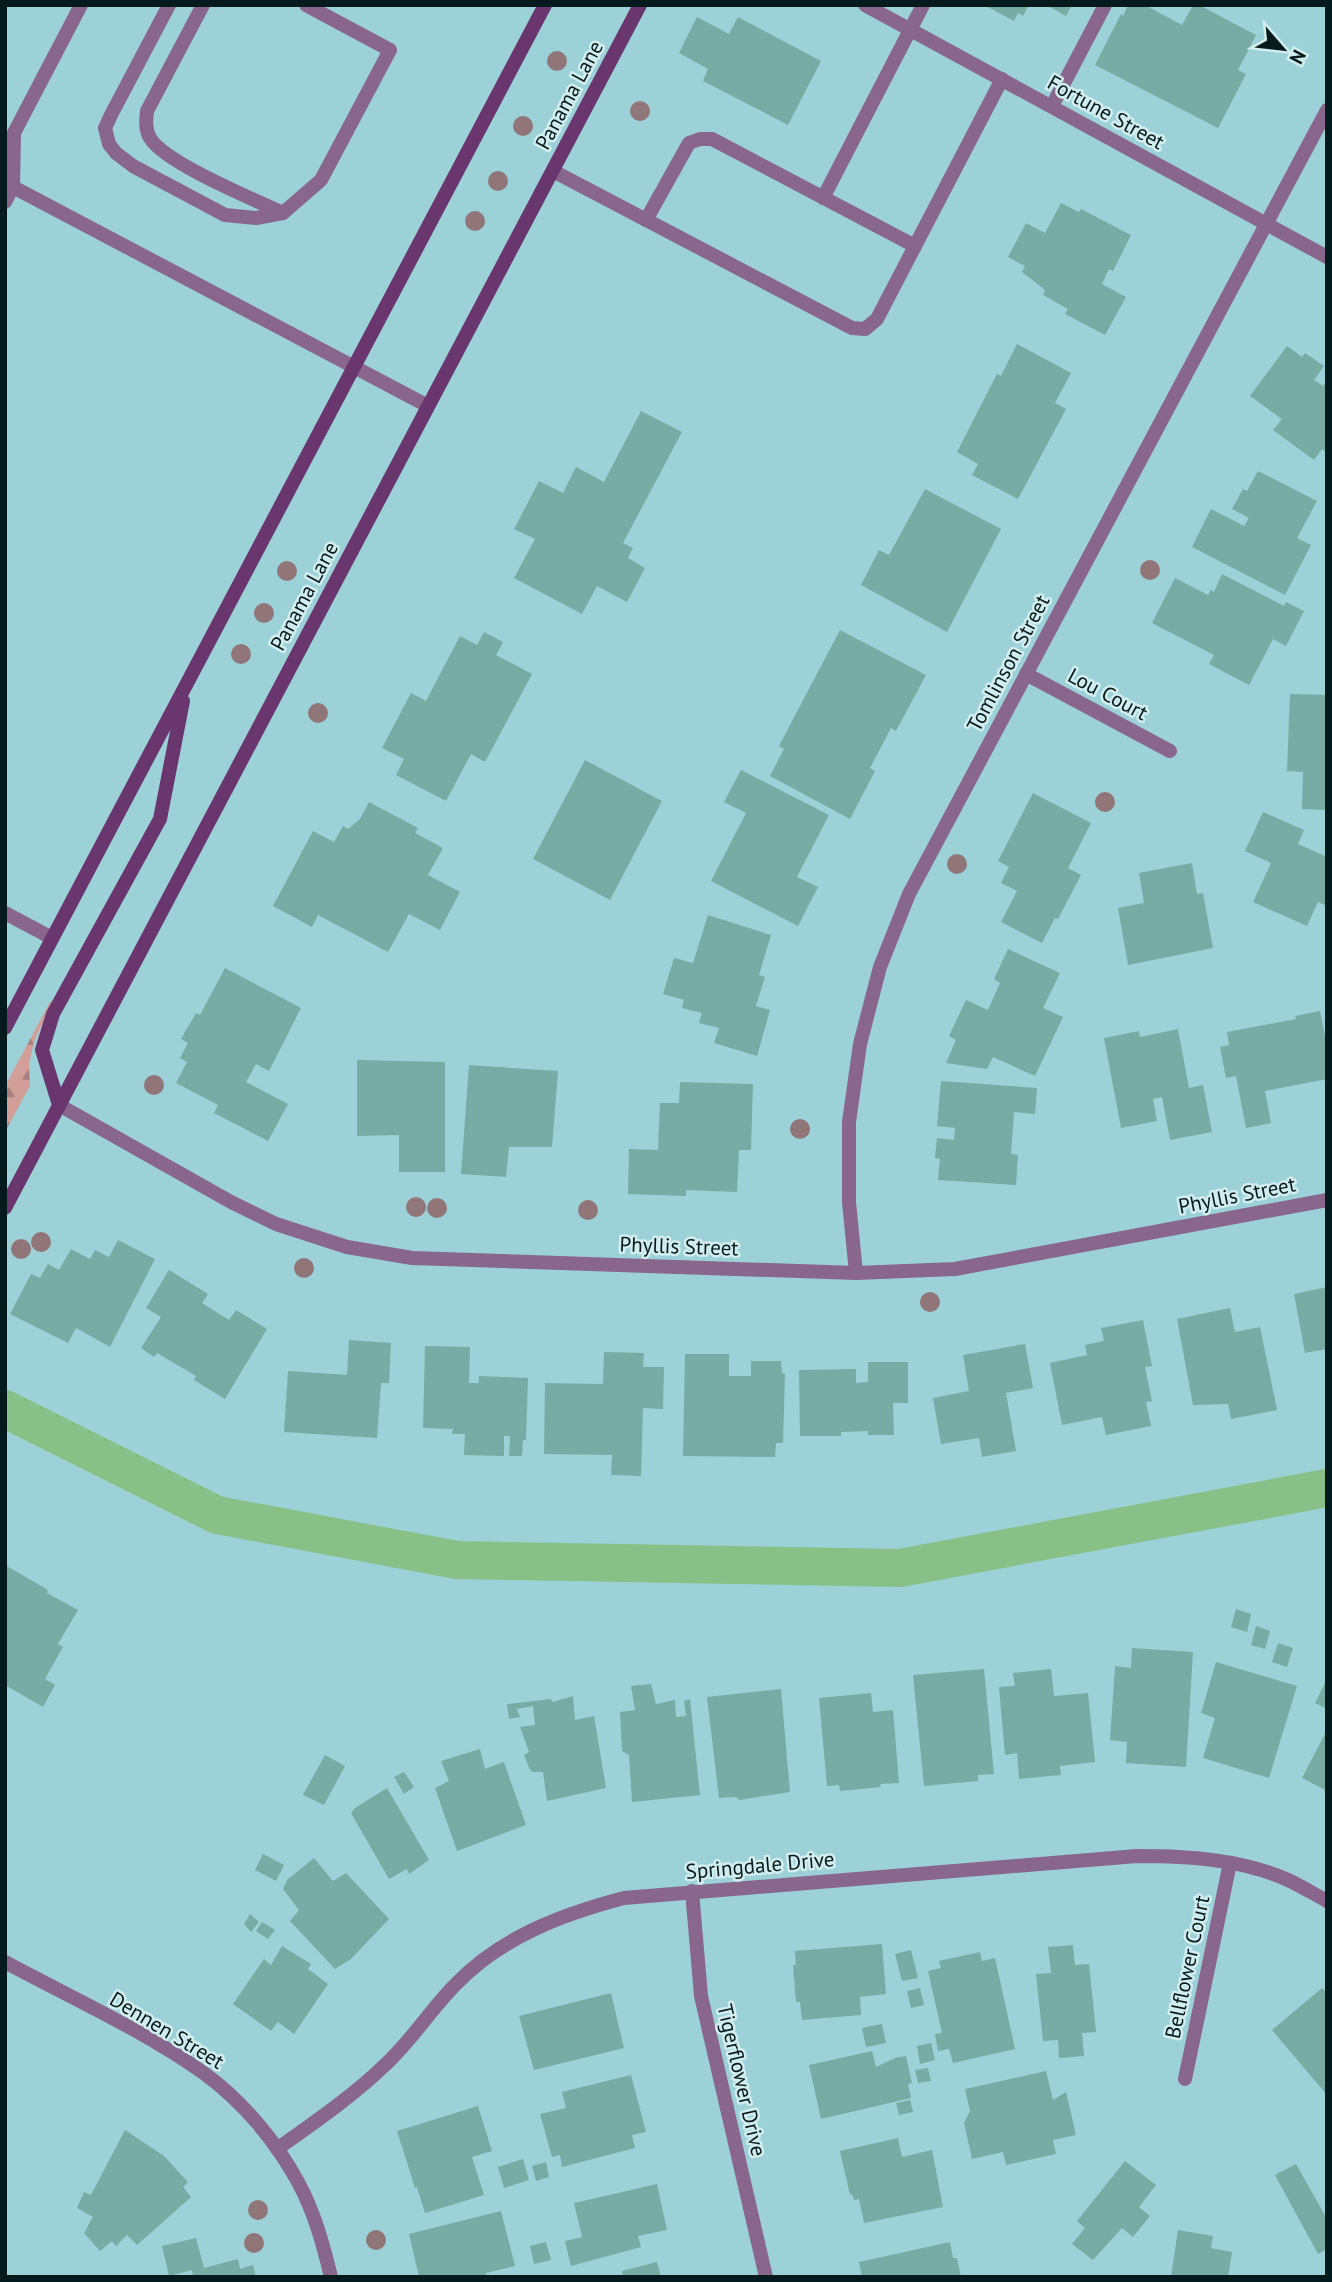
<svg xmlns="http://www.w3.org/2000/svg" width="1332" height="2282" font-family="'PT Sans',sans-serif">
<defs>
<pattern id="forest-firs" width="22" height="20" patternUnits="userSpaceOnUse" patternTransform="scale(1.75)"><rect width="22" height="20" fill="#d29e9a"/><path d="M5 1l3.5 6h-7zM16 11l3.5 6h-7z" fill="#a8807d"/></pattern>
</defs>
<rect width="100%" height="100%" fill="#9cd2d7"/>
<path fill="url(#forest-firs)" d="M50,1002H53L35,1039L29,1064L30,1086L5,1132V1086Z"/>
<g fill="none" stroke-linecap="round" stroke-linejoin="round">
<path stroke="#89c087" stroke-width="38" d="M5,1409L217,1515L457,1560L900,1568L1327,1488"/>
</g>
<g fill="#77aba3">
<path d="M984,5H1029L1023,16L1018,13L1014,21Z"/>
<path d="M1046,5H1072L1066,16Z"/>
<path d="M1128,5H1145L1182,25L1193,5H1199L1256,35L1238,70L1246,74L1218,128L1095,65L1121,14L1123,16Z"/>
<path d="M697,17L729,34L738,17L821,61L788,125L703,81L708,69L679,53Z"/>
<path d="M1061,203L1079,212L1081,209L1131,235L1113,271L1109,269L1102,284L1126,297L1105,335L1065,314L1068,309L1043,295L1045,290L1022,272L1025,266L1008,257L1026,223L1045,233Z"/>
<path d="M1017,344L1071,373L1055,403L1066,409L1018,499L972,475L978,464L957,452L997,374L1001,376Z"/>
<path d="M1287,346L1302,357L1305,353L1324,366L1314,380L1323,386L1327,380V453L1322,449L1314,460L1273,430L1282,419L1250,396Z"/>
<path d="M641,411L682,432L623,543L633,548L628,558L645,568L627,602L597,586L582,614L514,578L535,539L514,529L539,481L563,493L576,467L604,482Z"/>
<path d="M1258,471L1317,501L1297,538L1311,545L1285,595L1192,547L1211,509L1244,526L1249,518L1232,509L1243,489L1247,491Z"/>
<path d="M925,489L1001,529L947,632L861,585L879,550L889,555Z"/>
<path d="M1222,574L1284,606L1286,602L1304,611L1286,646L1273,639L1249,685L1209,664L1214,655L1152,623L1175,578L1208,595L1211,590L1214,592Z"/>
<path d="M840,630L926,675L896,731L891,728L870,768L875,771L850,819L770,776L784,749L779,746Z"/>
<path d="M484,632L503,642L496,655L532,674L485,762L471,754L446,801L396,775L404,759L382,748L411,693L426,701L460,636L477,645Z"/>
<path d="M1290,694L1327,695V810L1302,809L1303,772L1287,771Z"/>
<path d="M585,760L662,801L610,900L533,859Z"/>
<path d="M741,770L829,815L797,877L818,887L798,926L711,881L746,813L724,802Z"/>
<path d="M1033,793L1091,823L1068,868L1081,875L1058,919L1055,918L1042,943L1001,922L1017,891L1001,883L1009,867L998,861Z"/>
<path d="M369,802L418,828L415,833L443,848L428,875L460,892L440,930L409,914L388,952L318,915L312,927L273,906L313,831L334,842L343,826L348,829L360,819Z"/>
<path d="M1263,812L1304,830L1298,844L1327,857V906L1318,902L1307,926L1253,902L1271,863L1245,851Z"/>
<path d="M1192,863L1197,894L1203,893L1213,948L1128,965L1118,908L1144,903L1139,873Z"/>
<path d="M708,915L771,935L759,975L765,977L756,1006L770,1010L757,1056L714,1043L719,1028L699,1023L702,1013L682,1008L684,1000L663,994L674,958L693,963Z"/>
<path d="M1008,949L1060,973L1043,1008L1063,1017L1035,1076L993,1057L987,1069L946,1063L956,1040L949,1036L966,1000L988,1010L1000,983L994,979Z"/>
<path d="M225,968L301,1008L269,1071L256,1064L246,1082L288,1104L268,1141L214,1113L218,1105L176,1083L187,1062L180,1058L188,1043L181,1039L196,1013L200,1015Z"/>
<path d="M1320,1011L1327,1046V1079L1265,1091L1271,1123L1246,1128L1236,1076L1226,1078L1220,1047L1229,1045L1227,1032L1296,1019L1295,1016Z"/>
<path d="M1178,1029L1189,1088L1203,1085L1212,1132L1170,1140L1162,1097L1153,1099L1157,1121L1121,1128L1104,1038L1139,1031L1140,1037Z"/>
<path d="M357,1060L445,1062V1172H399V1135L357,1136Z"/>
<path d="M469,1065L558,1071L552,1147H509L506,1177L461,1174Z"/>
<path d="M941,1081L1037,1088L1035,1114L1014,1112L1011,1154L1018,1155L1016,1185L938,1180L940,1159L935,1158L937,1138L954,1140L955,1128L937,1126Z"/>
<path d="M680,1082L753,1084L751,1150H739L737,1192L686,1190V1196L628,1194L629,1149L658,1150L660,1103H679Z"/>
<path d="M118,1240L155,1259L110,1347L76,1328L68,1343L10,1314L31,1274L40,1278L48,1264L59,1270L71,1249L90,1259L95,1250L109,1257Z"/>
<path d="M169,1270L208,1294L202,1303L229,1320L236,1310L267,1329L225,1399L194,1380L196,1376L157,1353L154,1357L141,1348L161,1317L146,1308Z"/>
<path d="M1327,1287V1349L1305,1353L1294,1294Z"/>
<path d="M1230,1308L1235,1332L1260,1327L1277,1410L1231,1419L1228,1404L1193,1405L1177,1319Z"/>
<path d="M1143,1320L1152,1366L1145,1367L1152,1401L1146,1402L1151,1426L1106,1435L1102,1417L1062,1425L1050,1363L1087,1355L1085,1345L1104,1341L1101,1328Z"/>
<path d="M349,1340L391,1343L389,1383H381L377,1438L284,1432L288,1371L347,1375Z"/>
<path d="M1025,1344L1033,1388L1006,1393L1016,1451L982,1457L979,1438L941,1444L933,1398L969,1391L963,1355Z"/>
<path d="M425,1346L470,1347L469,1383H479V1376L528,1378L526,1440H523L522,1456H509L510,1436H504V1456L464,1455L465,1434H452L453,1429L423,1428Z"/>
<path d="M604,1352L644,1353L643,1367H664L663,1409L643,1408L641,1476L611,1475L612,1455L544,1454L545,1383L603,1384Z"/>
<path d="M685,1354H729V1376H751V1361H781L782,1373L785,1374L783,1443H776L775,1457L683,1456Z"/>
<path d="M868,1362H908V1403H893L894,1435H868V1431L841,1432V1436H800L799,1370L856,1369V1383L868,1382Z"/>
<path d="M5,1565L48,1590L47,1593L78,1610L58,1644L63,1647L45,1679L55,1685L43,1707L5,1685Z"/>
<path d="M1236,1609L1251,1614L1247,1632L1231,1627Z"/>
<path d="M1256,1626L1270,1631L1265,1649L1251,1645Z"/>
<path d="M1278,1643L1293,1648L1287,1667L1272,1662Z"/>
<path d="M1132,1648L1193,1652L1186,1767L1126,1763L1127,1742L1110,1740L1115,1666L1131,1668Z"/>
<path d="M1216,1662L1297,1686L1269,1778L1203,1758L1215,1718L1201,1713Z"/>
<path d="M984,1669L994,1774L978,1775V1781L924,1786L913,1675Z"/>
<path d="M1051,1669L1054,1696L1088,1693L1095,1762L1060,1766L1061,1775L1019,1779L1017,1753L1005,1755L999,1687L1015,1686L1013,1673Z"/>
<path d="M1327,1679V1709L1315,1703Z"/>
<path d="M651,1684L656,1704L675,1700L676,1717L686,1716L684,1701L690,1699L700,1795L632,1802L629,1755L622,1751L620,1712L635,1710L631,1686Z"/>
<path d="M781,1689L790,1792L739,1800L736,1797L719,1798L707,1697Z"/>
<path d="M871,1693L873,1712L893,1710L899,1783L880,1784L881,1787L840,1791L839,1785L827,1786L819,1698Z"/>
<path d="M573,1696L575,1720L594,1716L606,1788L547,1801L543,1772H533L530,1770L524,1755L529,1752L520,1727L535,1725L533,1706L517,1709L520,1717L509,1719L507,1704L551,1699L553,1702Z"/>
<path d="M1327,1730V1791L1302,1778Z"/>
<path d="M480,1749L485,1769L504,1762L526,1825L457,1851L435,1788L449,1781L441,1761Z"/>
<path d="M325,1755L345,1766L324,1805L303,1795Z"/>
<path d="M404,1772L414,1787L404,1794L394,1777Z"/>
<path d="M387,1788L429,1860L409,1874L407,1869L389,1879L351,1813L355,1808Z"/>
<path d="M263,1854L284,1865L276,1881L255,1870Z"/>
<path d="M314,1858L333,1881L346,1873L389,1919L351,1959L335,1969L290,1921L299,1910L283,1889L287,1880Z"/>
<path d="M250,1914L259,1922L251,1932L244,1924Z"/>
<path d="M262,1922L275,1930L268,1939L256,1931Z"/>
<path d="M882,1944L886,1994L860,1997L861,2015L802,2020L800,2002H796L793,1965H796L795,1951Z"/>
<path d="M1073,1945L1075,1965L1089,1964L1096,2032L1082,2033L1084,2056L1059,2058L1058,2040L1043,2041L1036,1974L1051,1973L1048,1947Z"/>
<path d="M282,1946L311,1964L308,1969L328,1984L294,2034L278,2022L271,2031L233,2004L264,1959L271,1965Z"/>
<path d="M911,1950L918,1978L902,1981L895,1954Z"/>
<path d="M980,1952L982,1961L995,1958L1015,2049L953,2063L949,2049L938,2051L935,2034L942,2033L928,1971L941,1968L939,1961Z"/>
<path d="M920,1988L924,2005L911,2008L907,1991Z"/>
<path d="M1322,1988L1327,1993V2095L1272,2030Z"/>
<path d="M611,1993L624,2048L534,2070L519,2016Z"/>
<path d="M882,2024L886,2043L866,2047L862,2028Z"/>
<path d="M931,2043L935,2060L920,2064L917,2046Z"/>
<path d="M872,2051L876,2067L895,2058L906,2056L912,2083L908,2084L911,2098L821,2119L809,2065Z"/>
<path d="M928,2068L931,2081L918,2083L915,2070Z"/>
<path d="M1046,2071L1053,2100L1066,2092L1076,2135L1053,2140L1056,2154L1006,2165L1003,2152L972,2159L964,2123L970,2111L965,2089Z"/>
<path d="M631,2075L646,2132L632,2135L635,2148L562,2167L560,2155L552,2157L540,2114L566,2108L562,2092Z"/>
<path d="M910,2100L913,2112L899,2115L896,2103Z"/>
<path d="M478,2106L492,2151L472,2157L484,2195L425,2213L417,2187L415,2188L397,2131Z"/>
<path d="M125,2130L164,2156L188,2182L183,2187L191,2197L137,2245L127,2235L116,2246L112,2241L100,2251L84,2233L93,2217L77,2208L84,2192L91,2195Z"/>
<path d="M898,2138L902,2157L932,2150L943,2207L864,2223L859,2199L854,2200L852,2194L850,2195L840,2151Z"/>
<path d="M523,2159L529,2180L504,2188L498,2167Z"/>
<path d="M1125,2161L1156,2185L1139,2207L1150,2216L1133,2237L1122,2228L1093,2260L1072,2244L1085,2228L1077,2221Z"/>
<path d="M546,2162L549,2177L536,2181L532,2166Z"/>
<path d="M1296,2164L1327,2219V2249L1318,2254L1275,2175Z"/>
<path d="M657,2184L667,2230L638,2236L641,2247L571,2266L565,2241L582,2237L574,2203Z"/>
<path d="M501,2211L515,2266L486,2273V2277H419L409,2234Z"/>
<path d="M1178,2230L1213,2236L1211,2248L1232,2252L1228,2277H1171Z"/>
<path d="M196,2238L204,2268L238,2259L240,2269L253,2265L256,2277H193L192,2270L169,2276L162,2246Z"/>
<path d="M546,2242L551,2260L534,2264L530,2246Z"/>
<path d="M950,2242L953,2258H957L961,2277H862L859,2262Z"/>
<path d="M657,2262L661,2277H623L622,2271Z"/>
</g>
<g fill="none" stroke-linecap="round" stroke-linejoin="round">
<g stroke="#89668c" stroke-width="14">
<path d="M169,5L111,115L105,128L109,144L116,153L133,166L225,215L256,218L283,213L321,180L390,50L306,5"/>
<path d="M203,5L147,111C146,120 145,129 150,138C165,163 253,199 283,213"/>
<path d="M1052,106L1105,5"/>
<path d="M553,171L852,328L865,329L877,319L1002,79"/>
<path d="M13,187L14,133L81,5"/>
<path d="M823,198L923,5"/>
<path d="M5,202L13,187L428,406"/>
<path d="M646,220L689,143L700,139H712L915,246"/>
<path d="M5,913L52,938"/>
</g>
<g stroke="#89668c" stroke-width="14">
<path d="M865,5L1327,257"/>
<path d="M1026,674L1170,751"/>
<path d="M59,1105L231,1202L276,1224L347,1247L412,1258L856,1273L955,1269L1327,1200"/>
<path d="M856,1273L849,1202V1122L860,1044L880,967L909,894L1327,110"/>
<path d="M692,1891L701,1996L766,2277"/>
<path d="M5,1962C70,1997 145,2031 205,2074C242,2101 276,2141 298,2182C314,2211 323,2244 331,2277"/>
<path d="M1185,2079L1230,1863"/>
<path d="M277,2149C315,2122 353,2096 386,2064C411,2041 431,2009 456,1984C501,1937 563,1914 624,1898L1137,1856C1187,1856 1241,1859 1288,1880C1301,1886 1314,1894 1327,1901"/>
</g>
<g stroke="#69366e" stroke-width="14">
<path d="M5,1028L545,5"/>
<path d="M59,1105L42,1050L53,1014L160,819L183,701"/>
<path d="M5,1208L640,5"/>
</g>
</g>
<g fill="#907678">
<circle cx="557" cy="61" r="10"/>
<circle cx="640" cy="111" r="10"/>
<circle cx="523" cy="126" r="10"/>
<circle cx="498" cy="181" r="10"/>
<circle cx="475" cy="221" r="10"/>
<circle cx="1150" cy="570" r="10"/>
<circle cx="287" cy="571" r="10"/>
<circle cx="264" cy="613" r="10"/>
<circle cx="241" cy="654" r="10"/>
<circle cx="318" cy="713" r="10"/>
<circle cx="1105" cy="802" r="10"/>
<circle cx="957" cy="864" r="10"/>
<circle cx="154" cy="1085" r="10"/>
<circle cx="800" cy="1129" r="10"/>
<circle cx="416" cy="1207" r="10"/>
<circle cx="437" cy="1208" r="10"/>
<circle cx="588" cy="1210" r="10"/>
<circle cx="41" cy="1242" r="10"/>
<circle cx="21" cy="1249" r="10"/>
<circle cx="304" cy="1268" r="10"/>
<circle cx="930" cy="1302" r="10"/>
<circle cx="258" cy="2210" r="10"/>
<circle cx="376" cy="2240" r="10"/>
<circle cx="254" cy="2243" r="10"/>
</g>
<g text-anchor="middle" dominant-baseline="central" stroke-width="5" stroke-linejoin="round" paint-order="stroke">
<g font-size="21" fill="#051a1c" stroke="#d2edef">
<text transform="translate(569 95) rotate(-62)">Panama Lane</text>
<text transform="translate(1106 112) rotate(29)">Fortune Street</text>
<text transform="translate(304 596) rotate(-62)">Panama Lane</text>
<text transform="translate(1008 663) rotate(-62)">Tomlinson Street</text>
<text transform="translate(1108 694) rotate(28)">Lou Court</text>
<text transform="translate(1237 1195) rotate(-11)">Phyllis Street</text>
<text transform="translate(679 1246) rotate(2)">Phyllis Street</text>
<text transform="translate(760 1865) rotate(-5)">Springdale Drive</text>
<text transform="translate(1187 1967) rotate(-78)">Bellflower Court</text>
<text transform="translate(167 2030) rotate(31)">Dennen Street</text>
<text transform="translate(742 2080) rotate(77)">Tigerflower Drive</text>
</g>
</g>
<rect width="1332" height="2282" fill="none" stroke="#051a1c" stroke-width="14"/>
<g transform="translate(1283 49) rotate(118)" stroke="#d2edef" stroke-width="5" paint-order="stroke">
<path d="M0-5L12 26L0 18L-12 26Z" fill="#051a1c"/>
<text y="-10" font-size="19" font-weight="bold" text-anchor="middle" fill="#051a1c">N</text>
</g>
</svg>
